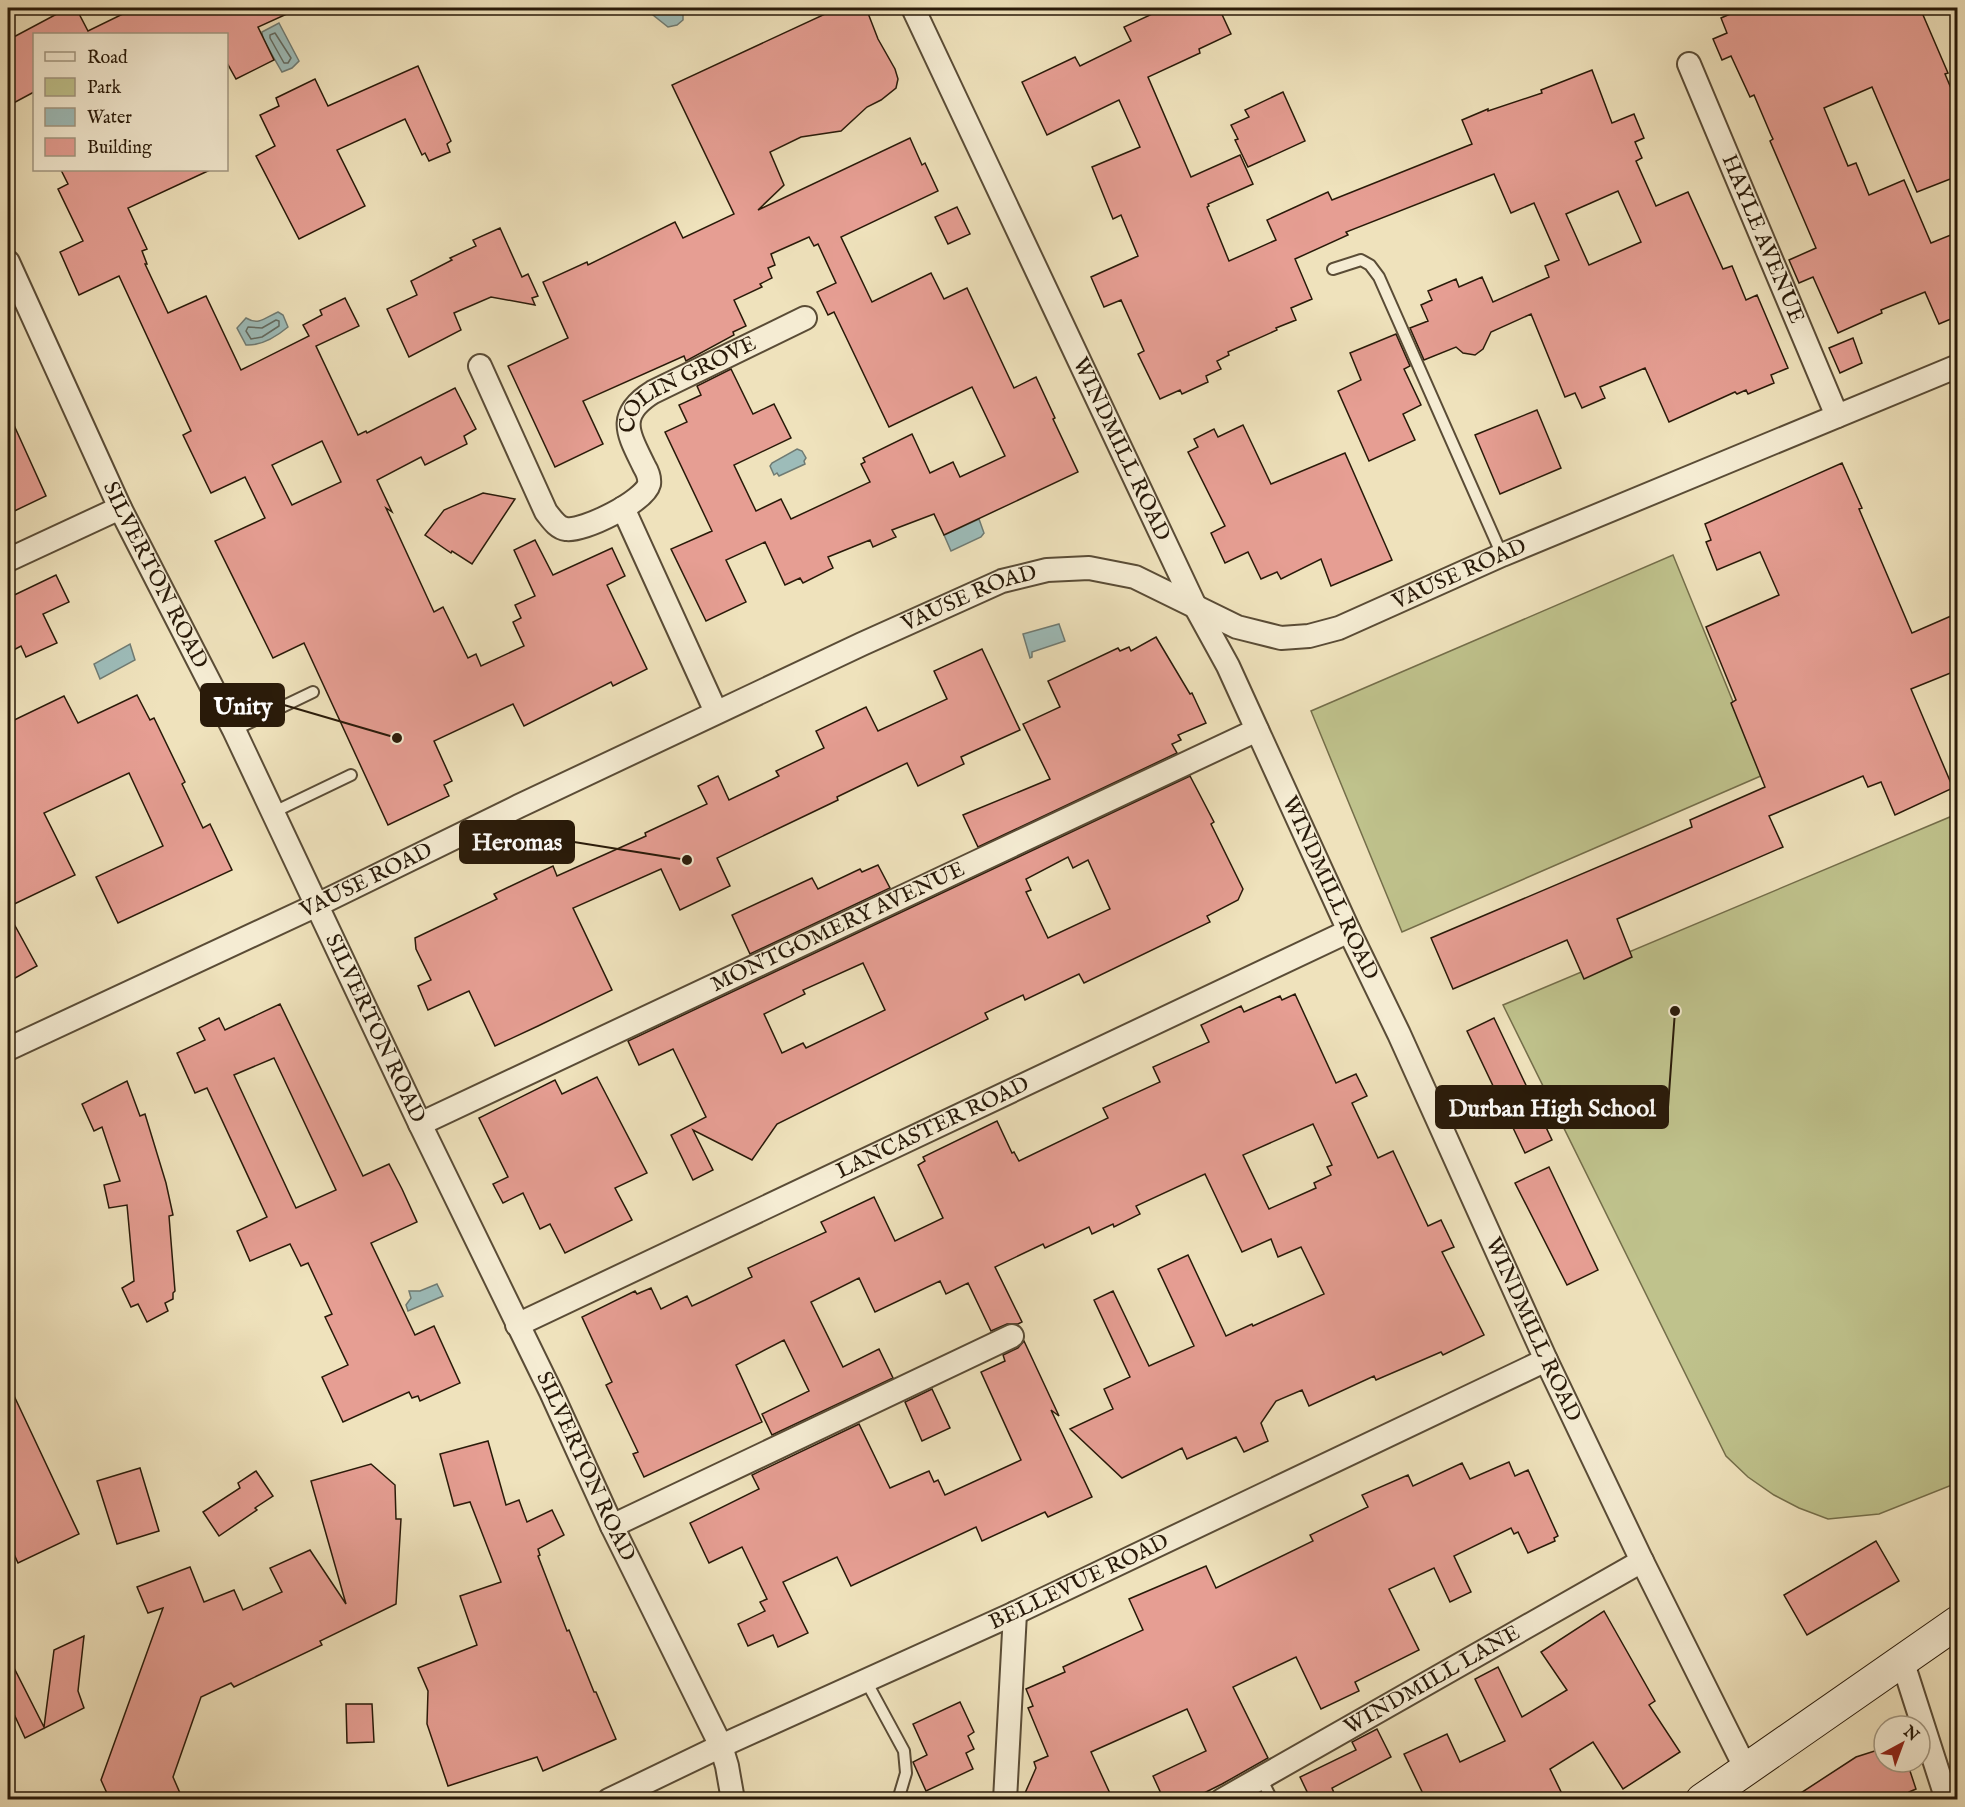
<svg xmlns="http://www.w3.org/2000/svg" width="1965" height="1807" font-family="'IM FELL English',serif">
<rect width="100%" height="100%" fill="#efe2bc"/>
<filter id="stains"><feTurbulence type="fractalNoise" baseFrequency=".00333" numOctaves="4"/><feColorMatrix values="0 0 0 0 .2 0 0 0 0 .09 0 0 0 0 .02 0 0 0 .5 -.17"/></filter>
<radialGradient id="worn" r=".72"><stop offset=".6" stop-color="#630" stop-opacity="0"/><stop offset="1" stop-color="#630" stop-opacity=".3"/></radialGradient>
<g fill="#bfc28c" stroke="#746e4a" stroke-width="1.5">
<path d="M1673,555L1763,775L1402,932L1311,711Z"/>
<path d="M1957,814V1483L1879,1514L1828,1519L1799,1508L1774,1495L1748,1477L1726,1456L1503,1005Z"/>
</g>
<g fill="#9dbcb9" stroke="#6f7b73" stroke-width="1.5">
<path d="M650,8H673L675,11L683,15V20L677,25L668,27L653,15Z"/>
<path d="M279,23L299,61L292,68L282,72L263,39L262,32Z"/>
<path d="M278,312L283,315L288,327C276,337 262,346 246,345L237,328L246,318C259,326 266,317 278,312Z"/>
<path d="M797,449L802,451L806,458L804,461L805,464L779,476L777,473L774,475L770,466L772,463Z"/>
<path d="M979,519L984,533L981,537L951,551L944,535Z"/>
<path d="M1059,624L1065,641L1032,652V657L1030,658L1023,634Z"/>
<path d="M130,644L135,660L100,679L94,664Z"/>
<path d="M437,1284L443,1296L408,1311L406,1305L411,1298L409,1291H420Z"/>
</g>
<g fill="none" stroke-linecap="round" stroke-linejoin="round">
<g stroke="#636b61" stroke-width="1.5">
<path d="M275,33L291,58L288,63H284L270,38V35Z"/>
<path d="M276,320L279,321V326L262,337L251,339L246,331L248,327L262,328Z"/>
</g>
</g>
<g fill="#e69e93" stroke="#291a09" stroke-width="1.5" fill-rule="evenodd">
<path d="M68,8H76L88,31L135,8H300L258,27L274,60L236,79L226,61V34H34V92L8,106V40Z"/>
<path d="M838,8H866L878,39L895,69L898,79L896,88L881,100L867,107L841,131L801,137L770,152L784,185L758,210L910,138L922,165L925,163L938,191L841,237L872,302L931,273L944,299L967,288L1014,388L1036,377L1055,418L1053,419L1078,472L944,535L934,514L892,530L896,537L873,547L870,540L828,557L833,568L803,583L800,578L785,585L765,542L726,560L746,602L706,621L671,549L712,531L665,432L687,422L679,405L701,395L697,386L731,369L753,414L774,404L791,438L734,465L756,511L781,499L791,519L870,482L861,464L865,462L863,458L912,434L930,473L953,462L960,477L1005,456L972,387L889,427L834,312L828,315L817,292L836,283L818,244L814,246L809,237L771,254L775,265L768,268L772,278L760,284L762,287L734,300L746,326L733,332L734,335L686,361L684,356L583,401L603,444L555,467L508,366L568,338L543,282L587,262L588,265L675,222L683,238L734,214L672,85Z"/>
<path d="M1165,8H1219L1231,34L1199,49L1200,53L1148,77L1191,177L1240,155L1253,184L1208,204L1209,206L1207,207L1229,261L1276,240L1267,220L1328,192L1332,200L1472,144L1462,120L1488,109V111L1542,93L1541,90L1592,70L1612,123L1634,114L1644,138L1635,142L1642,158L1636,161L1656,206L1688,192L1723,269L1732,266L1746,300L1757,295L1788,368L1771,375L1774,383L1748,394L1746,390L1737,394L1735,392L1669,422L1645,368L1600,387L1605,398L1582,408L1575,393L1565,397L1531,314L1491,332L1483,349L1475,355L1463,353L1456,347L1424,360L1410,328L1428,321L1421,305L1432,300L1428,291L1456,279L1459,287L1482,277L1493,302L1549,277L1545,266L1559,260L1534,203L1511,213L1494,174L1346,232L1348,235L1295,259L1312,299L1291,308L1296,320L1276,328L1277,330L1228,352L1229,355L1217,361L1221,369L1206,376L1208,382L1182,394L1180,390L1160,399L1138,354L1144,351L1121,300L1104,307L1091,277L1138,256L1121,215L1113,219L1092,167L1140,147L1119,100L1047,135L1022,82L1075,57L1080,66L1131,41L1124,27ZM1618,191L1641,242L1589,265L1566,214Z"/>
<path d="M1744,8H1920L1948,73L1945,74L1958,105V176L1917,192L1872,87L1824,108L1848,166L1856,163L1869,195L1904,180L1931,243L1958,232V316L1939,324L1925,292L1881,310L1882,313L1838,333L1813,277L1799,283L1789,260L1816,248L1770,141L1773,139L1771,135L1754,95L1750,97L1731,56L1722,60L1713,39L1727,33L1721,18Z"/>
<path d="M418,66L451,141L447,144L450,152L429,161L425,153L422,155L405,119L337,150L365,206L299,239L256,156L275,146L260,115L279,106L276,98L315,79L328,106Z"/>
<path d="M1283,92L1305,141L1248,167L1235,140L1238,139L1231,125L1249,117L1245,110Z"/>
<path d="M61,170H210L128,208L147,249L142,251L147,264H145L168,313L206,296L241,370L309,336L303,325L322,315L320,310L345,298L359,326L316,346L358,435L366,431L367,433L455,388L476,429L464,436L467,444L425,465L421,457L377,480L392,512L386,508L434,612L443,607L468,658L476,654L481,666L524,646L513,622L521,618L515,605L535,596L514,550L535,540L553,575L612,548L625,576L607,585L647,669L613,686L611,682L524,726L513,704L434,741L452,781L444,785L449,796L388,825L304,643L273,658L215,541L265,518L245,477L211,493L183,435L191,431L119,276L79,295L60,252L83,241L58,189L68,184ZM322,441L341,482L292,505L272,465Z"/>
<path d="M957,207L970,234L948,244L935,217Z"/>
<path d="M500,228L522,277L528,274L538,296L532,298L535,305L491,297L454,313L461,330L409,357L387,309L417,295L411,281L452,260L450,258L476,246L473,240Z"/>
<path d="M1396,334L1410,366L1404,369L1421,405L1403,414L1415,440L1369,461L1338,391L1361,380L1350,353Z"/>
<path d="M1853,338L1862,363L1840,373L1829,348Z"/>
<path d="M1537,410L1561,468L1500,494L1475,435Z"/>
<path d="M8,412L46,496L8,514Z"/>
<path d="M1243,425L1271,484L1345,453L1392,560L1331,586L1321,559L1281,579L1277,572L1261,579L1248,552L1225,563L1211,533L1225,526L1188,452L1198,447L1194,439L1214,429L1218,437Z"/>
<path d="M1842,463L1862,508L1859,509L1912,633L1958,613V670L1911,689L1953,788L1895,815L1881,782L1868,787L1863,776L1769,816L1783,847L1617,919L1632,957L1584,979L1567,940L1453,989L1431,938L1692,827L1690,820L1765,787L1731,703L1736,700L1706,627L1779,595L1760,552L1717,570L1706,542L1711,540L1705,524Z"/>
<path d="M483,493L515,499L472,564L452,551L451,553L425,535L444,510Z"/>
<path d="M56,575L69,602L43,614L57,643L26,657L21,646L8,653V598Z"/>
<path d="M1156,637L1190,694L1192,693L1206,723L1178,735L1181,740L1172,744L1177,753L978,847L963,815L1050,779L1023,724L1060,707L1048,681L1118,648L1120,651L1129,647L1131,651Z"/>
<path d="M982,649L1020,730L961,757L964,764L918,786L907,763L837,797L838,800L717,858L730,886L680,910L661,869L573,908L612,990L538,1026L495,1046L469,991L428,1010L418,986L431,980L416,949L415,938L497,899L494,894L553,866L557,876L646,836L645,833L707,804L698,786L718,776L729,800L779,776L776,771L824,748L816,731L866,707L878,731L947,699L934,671Z"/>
<path d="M137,695L150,720L154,718L185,782L182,784L203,828L210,824L232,870L118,923L96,877L163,846L129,773L44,813L75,875L8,907V723L64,696L78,723Z"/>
<path d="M1190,776L1214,822L1211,824L1243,889L1238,900L1207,916L1210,922L1084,983L1079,974L1025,1000L1023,995L985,1013L988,1019L777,1124L752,1160L693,1130L713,1170L693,1180L671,1135L706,1117L673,1049L639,1065L628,1041ZM1068,857L1073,868L1088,860L1110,909L1048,938L1026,892L1031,890L1026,879ZM863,963L885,1010L806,1048L803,1043L782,1053L764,1014L805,994L803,990Z"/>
<path d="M878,865L890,888L750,954L732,915L812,878L818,889L860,869L862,872Z"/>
<path d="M8,913L37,966L8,982Z"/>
<path d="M1295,994L1336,1083L1356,1074L1367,1096L1352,1103L1378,1158L1393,1151L1428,1226L1441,1220L1454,1247L1442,1252L1484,1335L1443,1355L1441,1352L1376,1380L1374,1376L1309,1406L1302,1390L1276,1401L1261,1423L1268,1441L1244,1452L1236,1437L1187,1459L1182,1448L1122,1478L1070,1429L1113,1409L1104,1389L1130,1377L1094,1300L1113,1291L1149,1366L1194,1346L1158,1269L1188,1255L1226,1336L1252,1324L1253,1326L1324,1294L1301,1247L1278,1257L1271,1239L1242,1252L1205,1174L1136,1206L1140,1214L1114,1227L1113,1224L1092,1234L1089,1227L1045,1248L1043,1244L995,1267L1022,1322L1018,1324H1007L991,1331L968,1283L946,1294L940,1281L875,1312L859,1278L811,1302L843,1367L879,1349L893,1378L772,1435L762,1414L809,1391L784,1340L736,1365L762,1422L644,1477L633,1454L638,1452L606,1385L612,1382L582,1317L635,1291L637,1294L651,1288L661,1309L687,1296L692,1306L705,1300L752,1277L748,1268L826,1232L821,1222L874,1197L895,1241L943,1218L918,1165L925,1161L923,1157L997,1121L1012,1153L1014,1152L1019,1161L1108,1118L1103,1108L1160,1082L1153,1067L1209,1042L1201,1025L1241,1006L1244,1012L1280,996L1282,1000ZM1313,1124L1332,1165L1327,1167L1331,1175L1314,1183L1316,1188L1269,1209L1243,1155Z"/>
<path d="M280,1004L363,1176L389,1164L402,1189L417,1222L371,1243L415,1335L434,1326L460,1383L420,1401L418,1396L412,1398L409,1392L343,1422L322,1377L348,1365L325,1317L332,1314L308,1263L301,1266L290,1244L250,1261L237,1231L267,1217L207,1088L195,1093L177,1053L205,1040L199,1028L219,1018L225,1030ZM274,1058L336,1190L296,1208L234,1075Z"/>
<path d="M1494,1018L1552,1140L1525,1153L1467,1031Z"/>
<path d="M597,1077L647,1173L615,1188L632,1220L565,1253L550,1224L540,1229L523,1193L503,1203L493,1184L508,1177L479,1118L555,1080L562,1094Z"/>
<path d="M127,1081L140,1116L145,1114L166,1183L173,1215L169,1216L175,1291L173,1293V1299L165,1303L168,1311L147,1322L138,1304L131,1307L122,1288L134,1281L127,1205L109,1208L104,1185L120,1181L102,1127L94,1131L82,1104Z"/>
<path d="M1549,1167L1598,1270L1567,1285L1515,1183Z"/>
<path d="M1024,1341L1059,1416L1051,1410L1092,1497L1048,1517L1045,1512L982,1541L976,1527L851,1586L837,1557L783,1582L808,1633L778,1647L773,1635L748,1646L738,1624L765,1611L760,1602L767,1599L742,1547L709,1563L690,1523L759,1489L752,1475L859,1424L890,1488L929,1471L934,1482L938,1480L945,1495L1021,1460L981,1372L1005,1361L1003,1355L1018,1348Z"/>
<path d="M8,1383L79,1534L18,1563L8,1541Z"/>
<path d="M932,1389L950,1428L922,1441L905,1402Z"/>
<path d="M488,1441L506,1505L519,1500L527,1522L552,1510L564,1535L538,1549L540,1555L538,1556L567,1631L569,1630L594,1692H596L616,1739L543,1771L537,1757L448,1786L427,1724L428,1691L418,1668L477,1645L460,1596L501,1582L470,1502L454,1506L440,1454Z"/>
<path d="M1509,1462L1515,1476L1528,1470L1558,1536L1554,1538L1555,1541L1528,1553L1518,1532L1514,1534L1511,1528L1454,1556L1471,1592L1450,1602L1434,1568L1389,1589L1419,1650L1355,1682L1359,1691L1321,1709L1296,1657L1233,1687L1268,1758L1222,1784L1190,1800H1164L1153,1776L1206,1751L1187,1709L1091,1752L1113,1800H1022L1036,1768L1034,1762L1048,1756L1028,1708L1033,1706L1026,1689L1065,1672L1063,1667L1143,1630L1129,1599L1206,1566L1216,1588L1313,1541L1310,1535L1368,1507L1362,1495L1408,1475L1413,1486L1462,1463L1470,1479Z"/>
<path d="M371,1464L395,1485L396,1519H401L396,1604L320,1641L322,1645L234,1687L231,1683L201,1697L173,1777L183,1800H110L101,1780L163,1608L148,1613L137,1587L190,1567L204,1602L234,1590L243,1610L282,1592L270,1568L310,1550L346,1604L311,1481Z"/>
<path d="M140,1468L159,1531L117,1544L97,1481Z"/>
<path d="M256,1471L273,1496L255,1508L257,1510L219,1536L203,1512L240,1488L238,1483Z"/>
<path d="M1876,1541L1899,1581L1807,1635L1784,1595Z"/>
<path d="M1604,1611L1655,1701L1649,1705L1680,1752L1623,1789L1593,1742L1550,1769L1565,1800H1426L1404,1754L1447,1734L1460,1762L1505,1741L1475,1679L1498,1667L1522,1717L1567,1690L1541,1652Z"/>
<path d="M84,1636L78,1691L84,1708L25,1738L8,1701V1659L9,1658L44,1727L54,1650Z"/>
<path d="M960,1702L974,1732L968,1736L974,1749L966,1753L973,1769L926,1791L913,1762L927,1755L913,1724Z"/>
<path d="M346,1704H372L374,1742L347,1743Z"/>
<path d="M1377,1729L1391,1757L1332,1788L1337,1800H1311L1300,1777L1356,1750L1352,1742Z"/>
<path d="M1884,1748V1762H1907L1916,1789L1909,1792L1911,1800H1790L1856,1757Z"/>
</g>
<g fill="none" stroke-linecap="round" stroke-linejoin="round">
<g stroke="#5a4c36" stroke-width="14">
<g id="lane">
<path d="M1333,269L1361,260L1370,265L1379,277L1502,555"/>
<path d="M234,730L313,692"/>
<path d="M274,812L351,775"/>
<path d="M866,1681L904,1751L906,1773L898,1800"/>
<path d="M1261,1778L1272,1800"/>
</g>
</g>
<g stroke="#5a4c36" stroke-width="26">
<g id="street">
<path id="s1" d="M913,8L1195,606L1228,666L1349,931L1399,1034L1546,1360L1642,1561L1746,1769"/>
<path id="s2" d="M1689,64L1837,416"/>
<path id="s3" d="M8,262L120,508L234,730L420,1124L551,1392L612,1526L721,1746L727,1766L733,1800"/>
<path id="s4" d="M480,366L546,512C551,518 557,528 566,529C583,532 645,501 649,484C650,478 647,471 644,466C628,433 616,415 653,392L805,318"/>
<path d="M623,508L716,712"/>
<path d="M8,560L120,508"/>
<path id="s5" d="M8,1049L317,905L519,806L862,644L1002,581L1047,570L1089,568L1135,577L1237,627L1281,638L1309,636L1339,628L1502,555L1958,366"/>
<path id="s6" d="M420,1124L1257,730"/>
<path id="s7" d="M517,1325L1349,931"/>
<path d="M612,1526L1012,1336"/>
<path d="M1902,1660L1947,1800"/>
<path id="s8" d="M609,1800L721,1746L1015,1613L1546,1360"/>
<path d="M1005,1800L1015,1613"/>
<path id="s9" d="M1222,1800L1642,1561"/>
</g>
</g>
<g stroke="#291a09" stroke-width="34">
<path id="secondary" d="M1702,1800L1958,1622"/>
</g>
<use href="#lane" stroke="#f5ecd3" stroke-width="10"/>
<use href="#street" stroke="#f5ecd3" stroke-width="22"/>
<use href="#secondary" stroke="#f5ecd3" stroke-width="32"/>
</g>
<g text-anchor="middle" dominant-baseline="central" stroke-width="6" stroke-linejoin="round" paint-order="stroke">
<g font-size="22" fill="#291a09" stroke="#f5ecd3">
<text stroke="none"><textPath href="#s2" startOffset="190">HAYLE AVENUE</textPath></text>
<text stroke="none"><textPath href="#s4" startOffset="422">COLIN GROVE</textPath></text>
<text stroke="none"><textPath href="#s1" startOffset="488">WINDMILL ROAD</textPath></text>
<text stroke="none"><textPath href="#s3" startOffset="346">SILVERTON ROAD</textPath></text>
<text stroke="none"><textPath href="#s5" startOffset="1584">VAUSE ROAD</textPath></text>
<text stroke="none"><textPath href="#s5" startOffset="1062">VAUSE ROAD</textPath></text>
<text stroke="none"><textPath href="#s5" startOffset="396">VAUSE ROAD</textPath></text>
<text stroke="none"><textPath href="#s1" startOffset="974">WINDMILL ROAD</textPath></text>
<text stroke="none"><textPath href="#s6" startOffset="462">MONTGOMERY AVENUE</textPath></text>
<text stroke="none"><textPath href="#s3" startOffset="850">SILVERTON ROAD</textPath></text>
<text stroke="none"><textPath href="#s7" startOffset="460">LANCASTER ROAD</textPath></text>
<text stroke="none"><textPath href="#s1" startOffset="1460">WINDMILL ROAD</textPath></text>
<text stroke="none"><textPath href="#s3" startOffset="1336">SILVERTON ROAD</textPath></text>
<text stroke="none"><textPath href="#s8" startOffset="518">BELLEVUE ROAD</textPath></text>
<text stroke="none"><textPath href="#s9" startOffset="242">WINDMILL LANE</textPath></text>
</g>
</g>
<path fill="none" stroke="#291a09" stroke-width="2" d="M397 738L284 705M687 860L574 842M1675 1011L1668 1107"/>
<g fill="#291a09" stroke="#f5ecd3" stroke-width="2">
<circle cx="397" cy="738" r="6"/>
<circle cx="687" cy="860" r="6"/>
<circle cx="1675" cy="1011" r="6"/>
</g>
<g fill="#291a09" stroke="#291a09" stroke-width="2">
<rect x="201" y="684" width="83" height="42" rx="6"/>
<rect x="460" y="821" width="114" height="42" rx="6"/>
<rect x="1436" y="1086" width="232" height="42" rx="6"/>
</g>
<g font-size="24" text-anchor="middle" font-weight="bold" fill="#fff">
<text x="243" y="714">Unity</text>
<text x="517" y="850">Heromas</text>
<text x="1552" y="1116">Durban High School</text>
</g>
<rect width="1965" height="1807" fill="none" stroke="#efe2bc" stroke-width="30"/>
<rect x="9" y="9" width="1947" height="1789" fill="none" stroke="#291a09" stroke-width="3"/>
<rect x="15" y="15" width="1935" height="1777" fill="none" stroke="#291a09" stroke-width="1.5"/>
<rect x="33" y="33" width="195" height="138" fill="#f5ecd3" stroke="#a39882" stroke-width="1.5"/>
<rect x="45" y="52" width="30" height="9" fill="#f5ecd3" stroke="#a39882" stroke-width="1.5"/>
<text x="87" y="63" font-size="18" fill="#291a09">Road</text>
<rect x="45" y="78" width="30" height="18" fill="#bfc28c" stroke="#a39882" stroke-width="1.5"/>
<text x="87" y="93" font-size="18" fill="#291a09">Park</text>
<rect x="45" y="108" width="30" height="18" fill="#9dbcb9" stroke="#a39882" stroke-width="1.5"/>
<text x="87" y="123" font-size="18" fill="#291a09">Water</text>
<rect x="45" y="138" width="30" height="18" fill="#e69e93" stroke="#a39882" stroke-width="1.5"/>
<text x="87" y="153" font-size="18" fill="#291a09">Building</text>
<g transform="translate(1902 1744) rotate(41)"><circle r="28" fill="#f5ecd3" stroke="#a39882" stroke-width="1.5"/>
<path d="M0-4.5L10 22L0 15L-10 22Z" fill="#8f2418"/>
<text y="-9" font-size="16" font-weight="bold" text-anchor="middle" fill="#291a09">N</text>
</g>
<rect width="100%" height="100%" filter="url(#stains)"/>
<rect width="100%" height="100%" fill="url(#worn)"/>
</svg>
